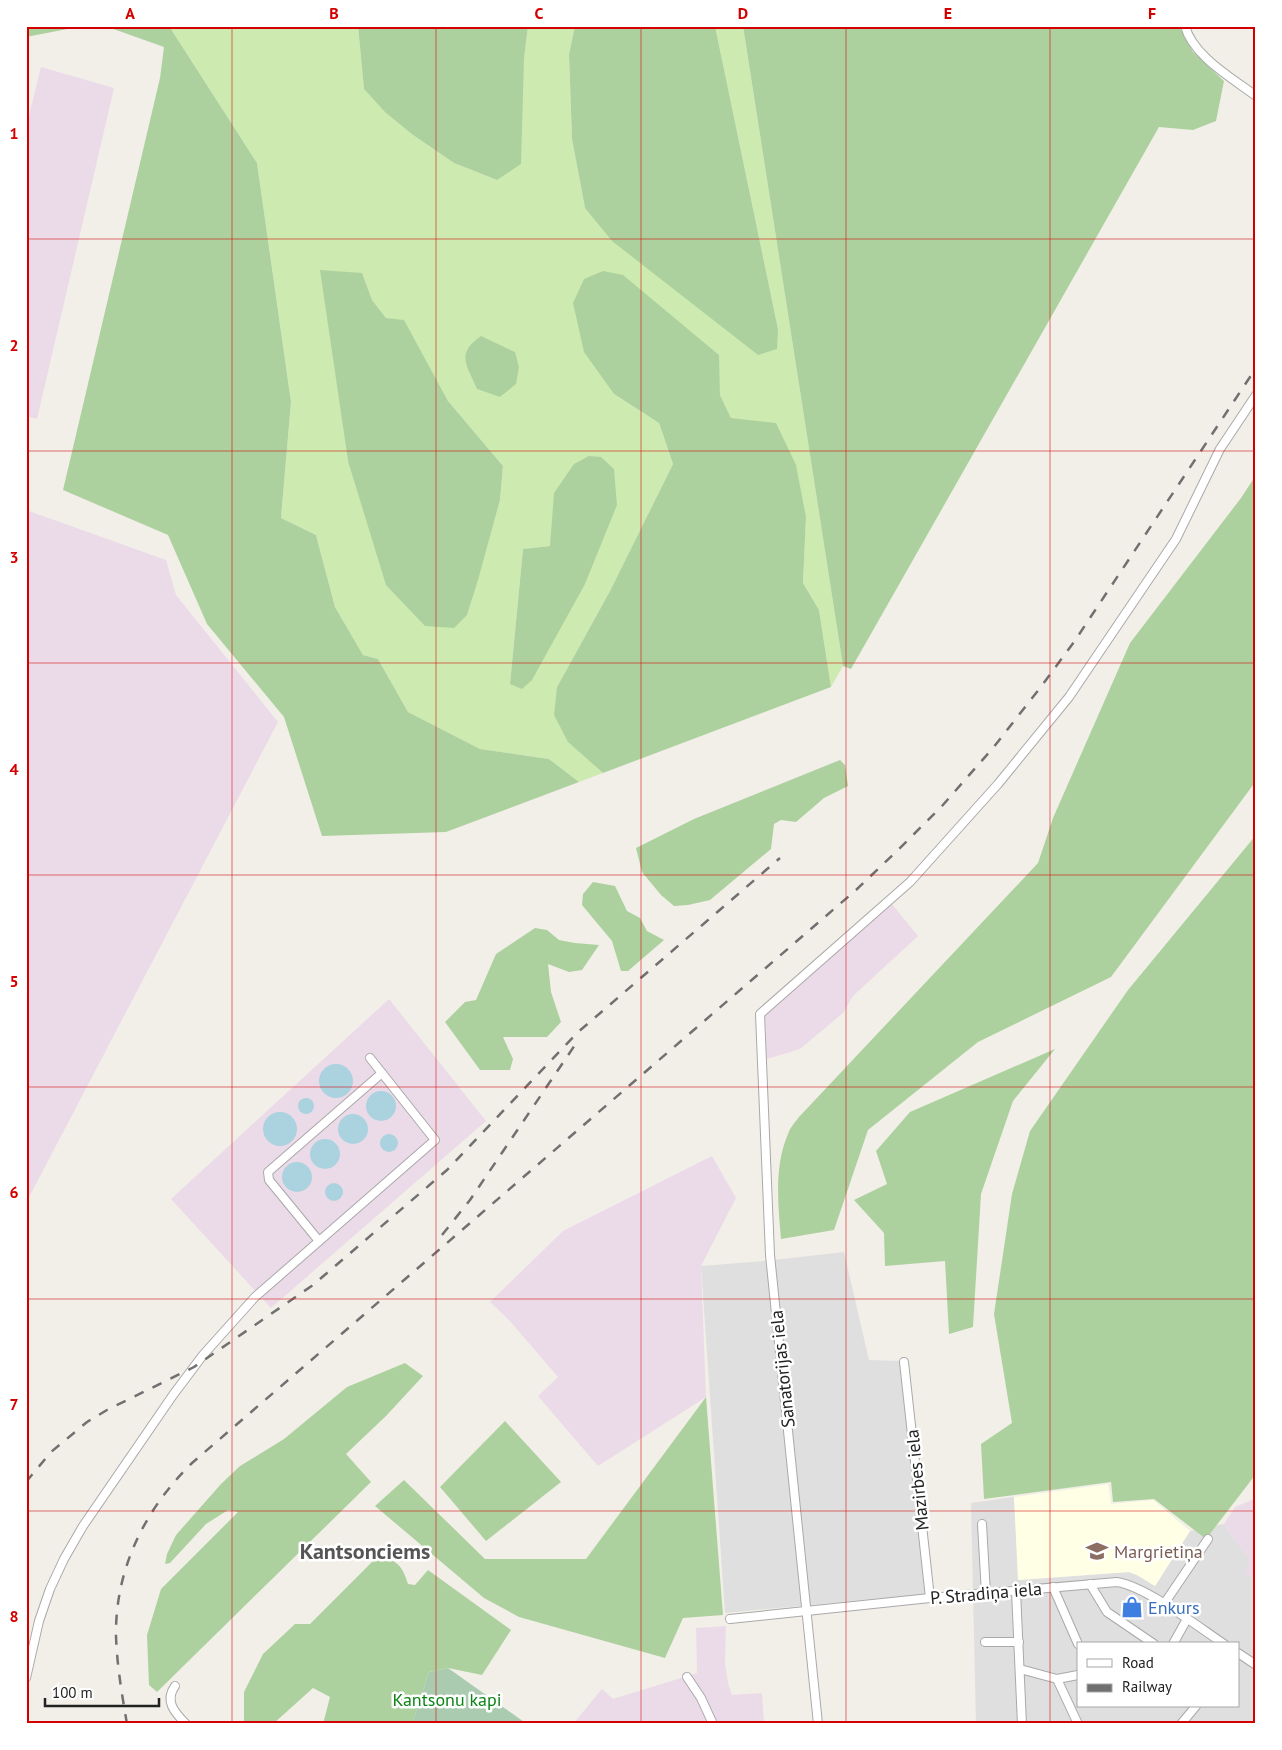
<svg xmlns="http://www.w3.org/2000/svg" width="1282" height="1750" font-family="'PT Sans',sans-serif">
<rect width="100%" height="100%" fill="#f2efe9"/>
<g fill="#e0dfdf" fill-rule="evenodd">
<path d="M844,1252L869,1360L901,1361L927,1594L725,1613L701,1266L764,1261Z"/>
<path d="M1014,1497L1019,1580L1129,1572L1137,1575L1155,1586L1190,1531L1224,1524L1250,1560L1245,1572L1256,1580V1724H976L971,1503ZM1078,1644H1238V1706H1078Z"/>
</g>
<g fill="#ebdbe8">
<path d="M41,67L114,88L37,419L26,416V128Z"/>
<path d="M26,510L166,560L176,595L278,722L26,1203Z"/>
<path d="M891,903L918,936L853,996L843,1013L800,1049L767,1059L765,1014Z"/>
<path d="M389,999L486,1121L271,1308L171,1199Z"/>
<path d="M712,1156L736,1198L701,1266L706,1397L598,1466L538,1396L558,1377L509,1320L490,1302L563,1231Z"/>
<path d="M1256,1498V1580L1244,1572L1250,1560L1224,1524L1235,1507Z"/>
<path d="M726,1626L725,1663L728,1683L732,1695L762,1693L764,1724H573L602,1689L613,1699L697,1673L696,1628Z"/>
</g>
<path fill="#ffffe5" d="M1108,1484L1111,1504L1153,1500L1190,1531L1155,1586L1137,1575L1129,1572L1018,1580L1014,1497Z"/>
<path fill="#cdebb0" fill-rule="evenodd" d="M169,26H358L364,89L413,135L454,163L497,180L524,59L528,26H575L569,54L572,139L585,208L702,310L758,355L778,329L715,26H743L843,666L831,687L819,610L803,583L806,517L731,418L720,395L718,355L614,394L659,423L673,464L610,591L557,687L569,742L603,773L579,782L549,759L480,749L408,712L378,659L363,655L335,607L316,535L281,518L291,402L257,163ZM362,274L372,300L386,318L404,321L448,401L503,466L500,500L467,615L348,461L325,299ZM498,345L515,352L477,389ZM550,546L510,684L523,549Z"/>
<g fill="#add19e">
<path d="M26,26H83L26,37Z"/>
<path d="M105,26H169L257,163L291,402L281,518L316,535L335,607L363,655L378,659L408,712L480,749L549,759L579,782L446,832L322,836L284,717L207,624L168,535L63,490L160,78L164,47Z"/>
<path d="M358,26H528L524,59L521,164L497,180L454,163L413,135L385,112L364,89Z"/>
<path d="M575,26H715L778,329L777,349L758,355L612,241L585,208L572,139L569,54Z"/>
<path d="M743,26H1179L1193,52L1224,81L1216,121L1193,130L1159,127L851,669L843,666Z"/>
<path d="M320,270L362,273L372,300L386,318L404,320L448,401L503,466L500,500L478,580L467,615L454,628L425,626L386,585L348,461Z"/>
<path d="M603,271L623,275L719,355L720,395L731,418L776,423L796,465L806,517L803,583L819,610L831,687L603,773L568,742L554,715L557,687L610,591L673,464L659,423L614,394L584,352L573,303L584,279Z"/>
<path d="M481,336L515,352L519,367L516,384L500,397L477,389C467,365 455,354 481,336Z"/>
<path d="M589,456L601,457L614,469L617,505L585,584L532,680L522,689L510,684L523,549L550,546L554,493L574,464Z"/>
<path d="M1256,475V781L1111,977L978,1042L868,1130L834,1230L781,1239C778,1205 774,1166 788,1134C790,1128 795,1122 799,1117L1038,863L1053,818L1130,643L1241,498Z"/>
<path d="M840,760L845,765L848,786L824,798L796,822L781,820L774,824L771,849L710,900L688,905L674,906L661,895L642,872L636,848L694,819Z"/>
<path d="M1256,835V1474L1206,1539L1154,1499L1113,1502L1111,1482L984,1499L981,1444L1012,1423L994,1314L1012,1194L1030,1131L1128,990Z"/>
<path d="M593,882L615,886L627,911L640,918L647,931L664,940L628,971H621L612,941L582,905L583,894Z"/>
<path d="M535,928L547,930L559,940L575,943L599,945L582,970L569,972L548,964L551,992L561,1022L547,1037H503L513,1059L510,1070H480L445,1022L465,1002L476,1000L496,954Z"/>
<path d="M1055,1049L1013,1101L981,1194L973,1327L949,1334L945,1261L885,1266L884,1233L854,1200L887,1184L876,1151L910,1112Z"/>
<path d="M405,1363L423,1376L386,1416L346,1454L371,1482L157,1692L149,1685L147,1635L161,1589L238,1512L228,1510L206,1524L170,1563L165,1564L167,1554L176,1535L221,1484L240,1466L284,1439L347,1387Z"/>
<path d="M706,1397L723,1615L683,1618L665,1658L519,1617L484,1598L375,1506L404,1480L485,1559H586Z"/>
<path d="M505,1421L561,1482L486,1541L440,1487Z"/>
<path d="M378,1556C397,1561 402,1564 408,1584L415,1585L428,1570L511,1630L482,1675L448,1668L429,1672L412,1724H323L330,1697L313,1688L273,1724H244V1692L263,1654L295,1624H310Z"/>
</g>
<path fill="#aacbaf" d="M448,1668L527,1724H412L429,1672Z"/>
<g fill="#aad3df">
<circle cx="336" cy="1081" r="17"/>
<circle cx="381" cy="1106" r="15"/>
<circle cx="306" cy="1106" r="8"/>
<circle cx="280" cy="1129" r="17"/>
<circle cx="353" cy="1129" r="15"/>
<circle cx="389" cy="1143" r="9"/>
<circle cx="325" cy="1154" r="15"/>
<circle cx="297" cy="1177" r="15"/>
<circle cx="334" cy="1192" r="9"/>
</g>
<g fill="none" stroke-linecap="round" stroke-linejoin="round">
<g stroke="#a9a9a9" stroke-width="10">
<g id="minor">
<path d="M1185,26C1193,56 1232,78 1256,96"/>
<path d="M319,1241L269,1180L268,1172L382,1073"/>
<path d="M904,1362L930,1598"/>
<path d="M982,1524L986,1594"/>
<path d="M1090,1584L1107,1612L1154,1644"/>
<path d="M1053,1587L1078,1644"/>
<path d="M1016,1591L1022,1724"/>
<path d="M1164,1604L1208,1539"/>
<path d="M730,1619L930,1598L1117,1582C1147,1587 1197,1626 1224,1644"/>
<path d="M985,1642H1019"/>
<path d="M1173,1644L1187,1619"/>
<path d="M1238,1653L1256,1665"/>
<path d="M1020,1669L1057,1679L1078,1675"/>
<path d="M687,1677L701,1698L713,1724"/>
<path d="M26,1678L39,1621L50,1589L64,1559L83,1526L173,1395L203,1355L255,1297L435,1140L370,1058"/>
<path d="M1057,1679L1078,1724"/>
<path d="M175,1686C164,1701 175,1713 186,1724"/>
<path d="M818,1724L770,1255L760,1014L910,882L998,784L1069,697L1176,539L1220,449L1256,395"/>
<path d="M1181,1724L1196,1706"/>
</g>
</g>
<use href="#minor" stroke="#fff" stroke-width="8"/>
<g stroke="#707070" stroke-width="2.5" stroke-dasharray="10 10" stroke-linecap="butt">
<path d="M442,1235L470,1200L579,1039"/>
<path d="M26,1482L51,1452L87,1422L107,1410L194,1367L313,1285L447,1170L577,1033L780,858"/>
<path d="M127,1724C122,1695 117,1666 116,1636C115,1569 145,1509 192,1463L856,890L899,849L942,806L993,748L1040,688L1074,642L1256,368"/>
</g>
</g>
<path fill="none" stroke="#d40000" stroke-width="1" stroke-opacity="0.55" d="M232,26V1724M436,26V1724M641,26V1724M846,26V1724M1050,26V1724M26,239H1256M26,451H1256M26,663H1256M26,875H1256M26,1087H1256M26,1299H1256M26,1511H1256"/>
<defs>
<g id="school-bare" transform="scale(1.725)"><path d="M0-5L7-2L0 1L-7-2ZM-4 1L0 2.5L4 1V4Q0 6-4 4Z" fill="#8d6e63" stroke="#fff" stroke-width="2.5" paint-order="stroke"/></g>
<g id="shop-bare" transform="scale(1.725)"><path d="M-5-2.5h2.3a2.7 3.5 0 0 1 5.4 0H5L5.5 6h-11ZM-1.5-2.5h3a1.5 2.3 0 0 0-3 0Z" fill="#3f7fe0" stroke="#fff" stroke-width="2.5" paint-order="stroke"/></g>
</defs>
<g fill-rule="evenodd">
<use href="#school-bare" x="1097" y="1551"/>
<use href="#shop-bare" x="1132" y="1607"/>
</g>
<g text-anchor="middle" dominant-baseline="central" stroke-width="5" stroke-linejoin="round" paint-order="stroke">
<g font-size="18" fill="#222" stroke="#fff">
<text transform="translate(782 1369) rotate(-96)">Sanatorijas iela</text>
<text transform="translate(917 1480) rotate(-96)">Mazirbes iela</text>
<text transform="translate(986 1593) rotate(-5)">P. Stradiņa iela</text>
</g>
<g font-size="18" fill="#785e54" stroke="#fff" text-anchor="start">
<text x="1114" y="1551">Margrietiņa</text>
</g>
<g font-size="18" fill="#366cbe" stroke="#fff" text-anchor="start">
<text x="1148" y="1607">Enkurs</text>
</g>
<g font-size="18" fill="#0c8416" stroke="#fff">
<text x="447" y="1699">Kantsonu kapi</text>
</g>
<g font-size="22" font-weight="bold" fill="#555" stroke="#fff">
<text x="365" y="1551">Kantsonciems</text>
</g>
</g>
<rect width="1282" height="1750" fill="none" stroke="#ffffff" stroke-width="55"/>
<rect x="1077" y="1642" width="162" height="65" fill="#ffffff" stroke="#a7a7a7"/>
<rect x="1087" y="1659" width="25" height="8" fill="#ffffff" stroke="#a7a7a7"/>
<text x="1122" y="1668" font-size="15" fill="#222222">Road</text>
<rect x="1087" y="1684" width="25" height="8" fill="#707070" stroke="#a7a7a7"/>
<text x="1122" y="1692" font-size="15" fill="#222222">Railway</text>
<path d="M45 1698v8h114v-8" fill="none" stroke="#222222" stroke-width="2.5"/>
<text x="52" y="1698" font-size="15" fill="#222222" stroke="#ffffff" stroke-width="4" paint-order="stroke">100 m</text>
<rect x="28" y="28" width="1226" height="1694" fill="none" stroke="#d40000" stroke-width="2"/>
<g font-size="16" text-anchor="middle" font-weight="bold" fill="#d40000">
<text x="130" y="19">A</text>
<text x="334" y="19">B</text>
<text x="539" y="19">C</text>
<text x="743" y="19">D</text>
<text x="948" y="19">E</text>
<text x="1152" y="19">F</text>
<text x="14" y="139">1</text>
<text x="14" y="351">2</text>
<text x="14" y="563">3</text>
<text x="14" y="775">4</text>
<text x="14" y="987">5</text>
<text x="14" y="1198">6</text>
<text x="14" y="1410">7</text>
<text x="14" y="1622">8</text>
</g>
</svg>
